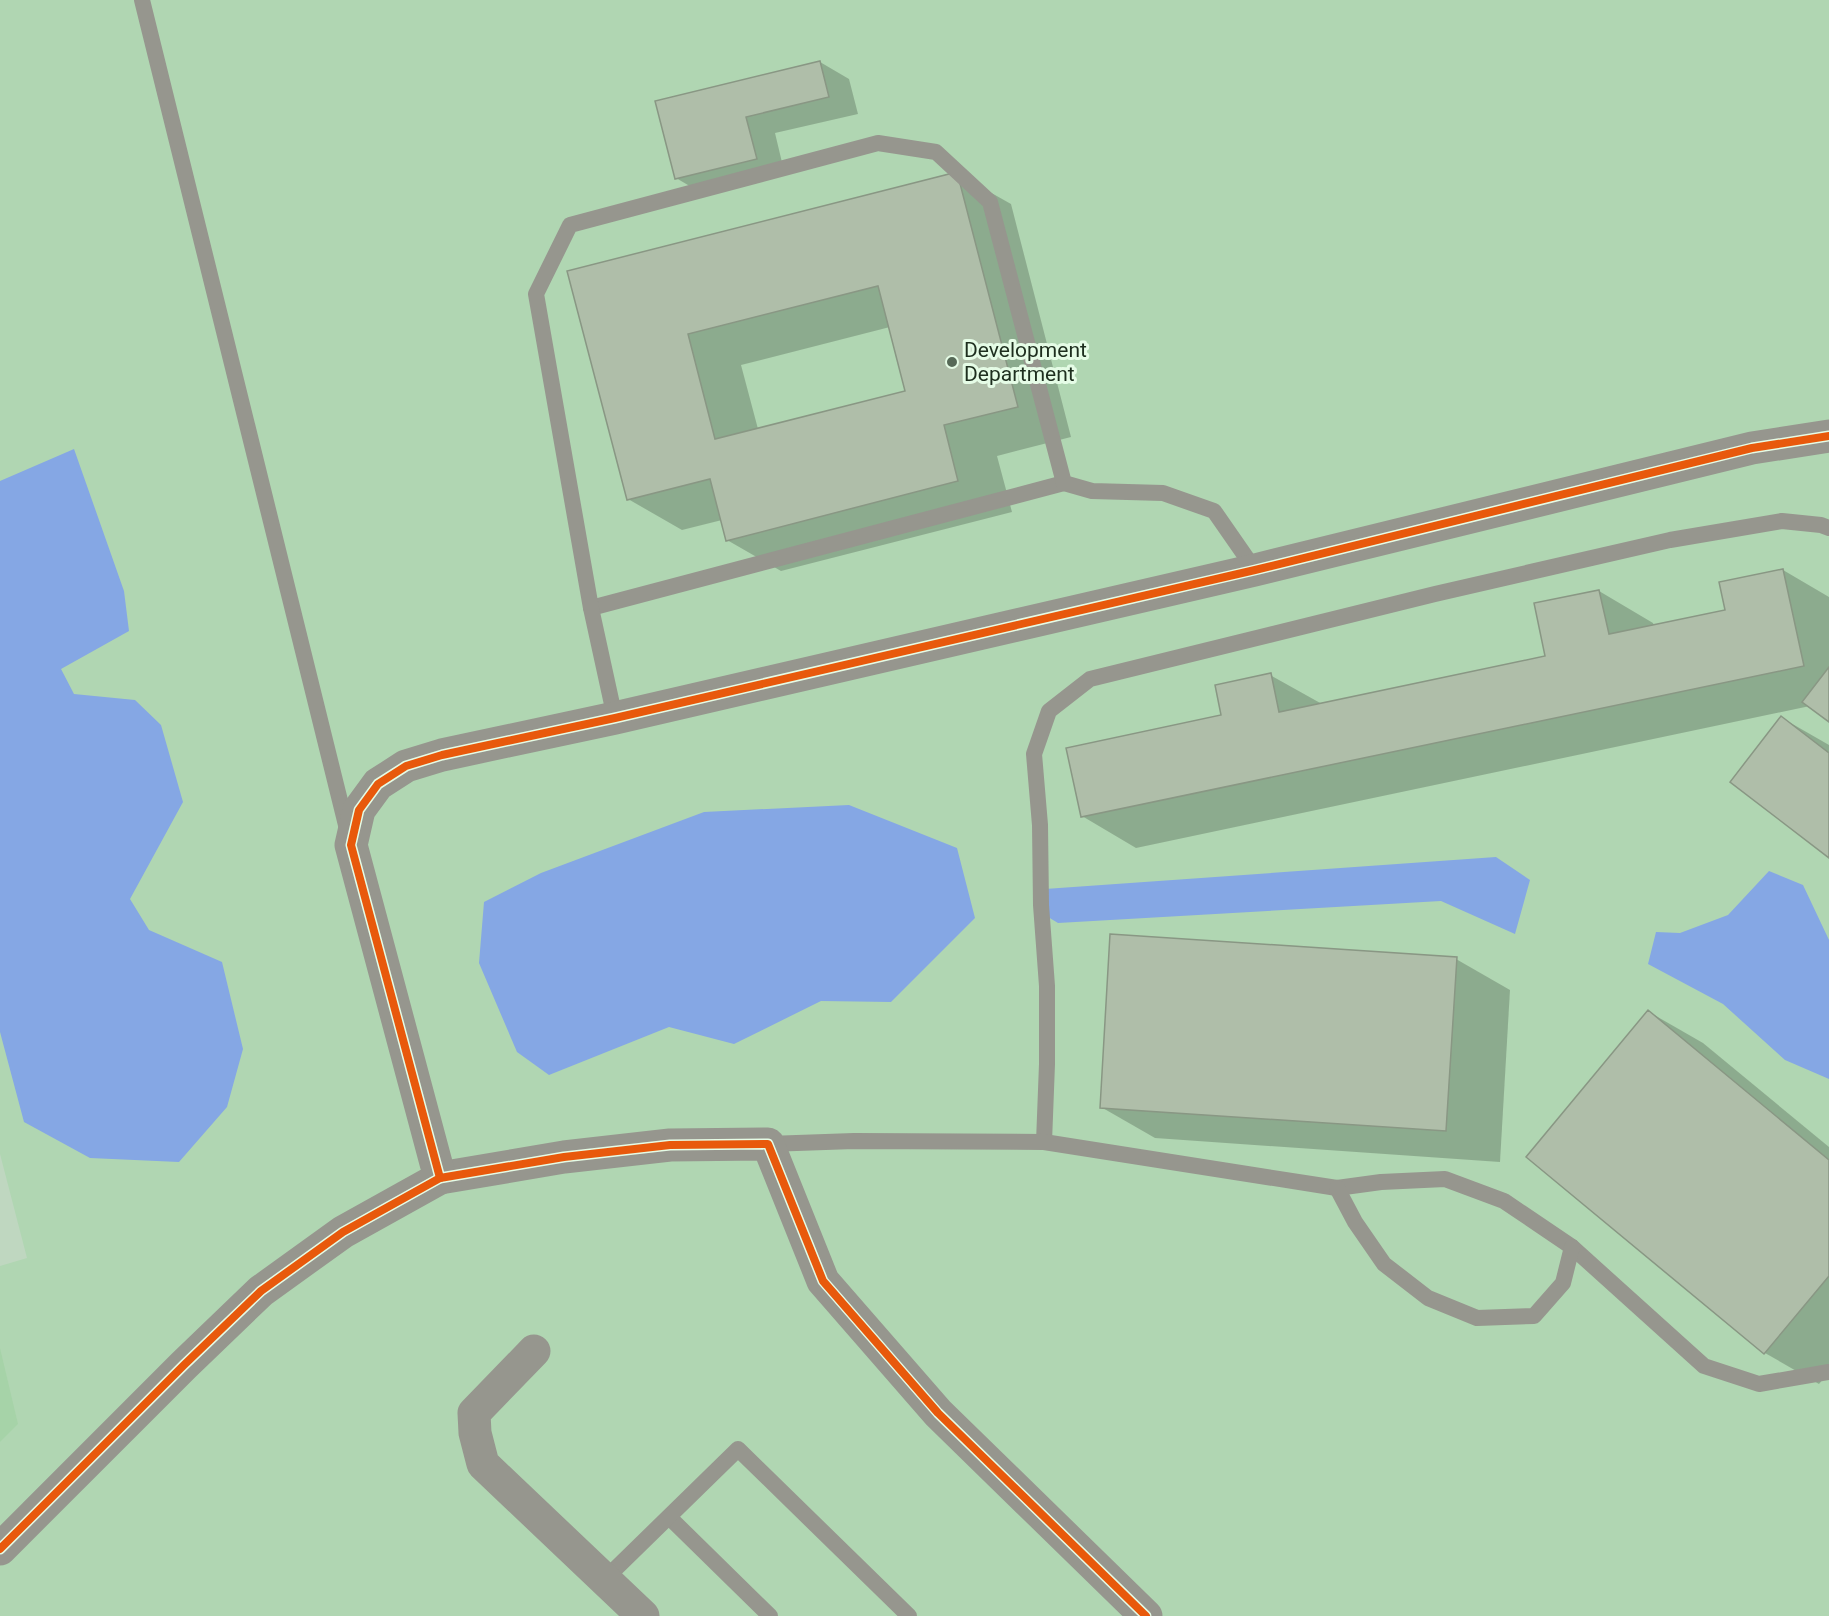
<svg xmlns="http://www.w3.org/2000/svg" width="1829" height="1616" font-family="Roboto,sans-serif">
<rect width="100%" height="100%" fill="#bfd7c0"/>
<path fill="#b0d6b2" d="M0,0H1829V1616H0V1266L27,1258L0,1154Z"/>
<path fill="#a6d3a8" d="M0,1348L18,1424L0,1442Z"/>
<g fill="#85a7e4">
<path d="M74,449L124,591L129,631L61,669L74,694L135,700L161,725L183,802L130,899L149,930L222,962L243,1049L227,1107L179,1162L90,1158L24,1122L0,1032V481Z"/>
<path d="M849,805L957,848L975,918L891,1002L821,1001L734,1044L669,1027L549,1075L517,1052L479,963L484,902L541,873L704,812Z"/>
<path d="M1496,857L1530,880L1515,934L1441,901L1058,923L1043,914L1045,889Z"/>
<path d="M1769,871L1803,885L1829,940V1079L1785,1060L1723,1004L1648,964L1656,932L1680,933L1728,915Z"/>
</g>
<g fill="#0003" fill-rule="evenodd">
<path d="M820,62L849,79L858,114L775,133L785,175L705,195L676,178L657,102Z"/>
<path d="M956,173L1011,204L1071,437L997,456L1012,512L781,571L727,540L722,520L682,530L628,499L569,272ZM890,327L907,392L758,429L741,365Z"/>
<path d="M1783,570L1829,597V720L1810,706L1136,848L1082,816L1223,716L1270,675L1322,704L1547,657L1599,591L1653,623L1654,626L1727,611Z"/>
<path d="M1782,718L1829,745V856Z"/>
<path d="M1456,959L1510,990L1500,1162L1155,1138L1101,1107Z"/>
<path d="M1649,1012L1703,1043L1829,1147V1372L1819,1384L1765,1353Z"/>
</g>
<g fill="#afbea9" stroke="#899784" stroke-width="1.5" fill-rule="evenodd">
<path d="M820,61L829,97L746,117L757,159L675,179L655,101Z"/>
<path d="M957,172L1018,407L944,425L958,481L726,541L710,479L627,500L567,271ZM878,286L905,391L715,439L688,334Z"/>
<path d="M1783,569L1804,666L1081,817L1066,748L1221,715L1215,685L1271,673L1279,712L1545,656L1534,603L1599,590L1609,634L1725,610L1719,582Z"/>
<path d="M1829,667V722L1802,702Z"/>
<path d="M1781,716L1829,753V858L1730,782Z"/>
<path d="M1110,934L1457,957L1446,1131L1100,1108Z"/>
<path d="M1648,1010L1829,1160V1276L1764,1354L1526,1157Z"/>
</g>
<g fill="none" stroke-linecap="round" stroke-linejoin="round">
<g stroke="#96968e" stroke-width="16">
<path d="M142,0L347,829"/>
<path d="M591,608L1064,483"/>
<path d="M615,718L591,608L536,294L570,225L878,143L936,152L990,202L1064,483L1092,491L1163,493L1214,511L1255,570"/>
<path d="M1044,1142L1047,1064V986L1041,905L1040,825L1034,754L1049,711L1090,679L1435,594L1670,540L1782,521L1821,525L1829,528"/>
<path d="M768,1144L854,1141L1044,1142L1337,1188L1381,1182L1445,1179L1504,1201L1572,1247L1704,1366L1759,1384L1829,1372"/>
<path d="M1337,1188L1355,1222L1384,1264L1428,1298L1477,1318L1534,1316L1563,1283L1572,1247"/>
<path d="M669,1517L770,1616"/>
<path d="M605,1579L738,1449L909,1616"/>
</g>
<g stroke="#96968e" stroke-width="33">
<path d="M440,1178L564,1157L670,1145L768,1144L823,1281L938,1413L1146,1616"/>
<path d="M534,1351L474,1413L475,1433L483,1464L643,1616"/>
</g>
<path stroke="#96968e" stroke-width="33" d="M0,1549L184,1365L261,1291L343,1232L440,1178L351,845L359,810L378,784L406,766L442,755L615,718L1255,570L1752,448L1829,436"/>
<g stroke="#e5fce6" stroke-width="11">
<g id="cycleway">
<path d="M440,1178L351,845L359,810L378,784L406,766L442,755L615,718L1255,570L1752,448L1829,436"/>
<path d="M0,1549L184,1365L261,1291L343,1232L440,1178L564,1157L670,1145L768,1144L823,1281L938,1413L1146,1616"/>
</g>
</g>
<use href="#cycleway" stroke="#e8590c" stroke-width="8"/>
</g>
<circle fill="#566957" stroke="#e5fce6" stroke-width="2" cx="952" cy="362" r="6"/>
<g text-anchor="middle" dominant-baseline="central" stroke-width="6" stroke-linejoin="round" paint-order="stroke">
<g font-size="21" fill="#1d2e1e" stroke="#e5fce6" text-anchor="start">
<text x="964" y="350">Development<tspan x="964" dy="24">Department</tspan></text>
</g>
</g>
</svg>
